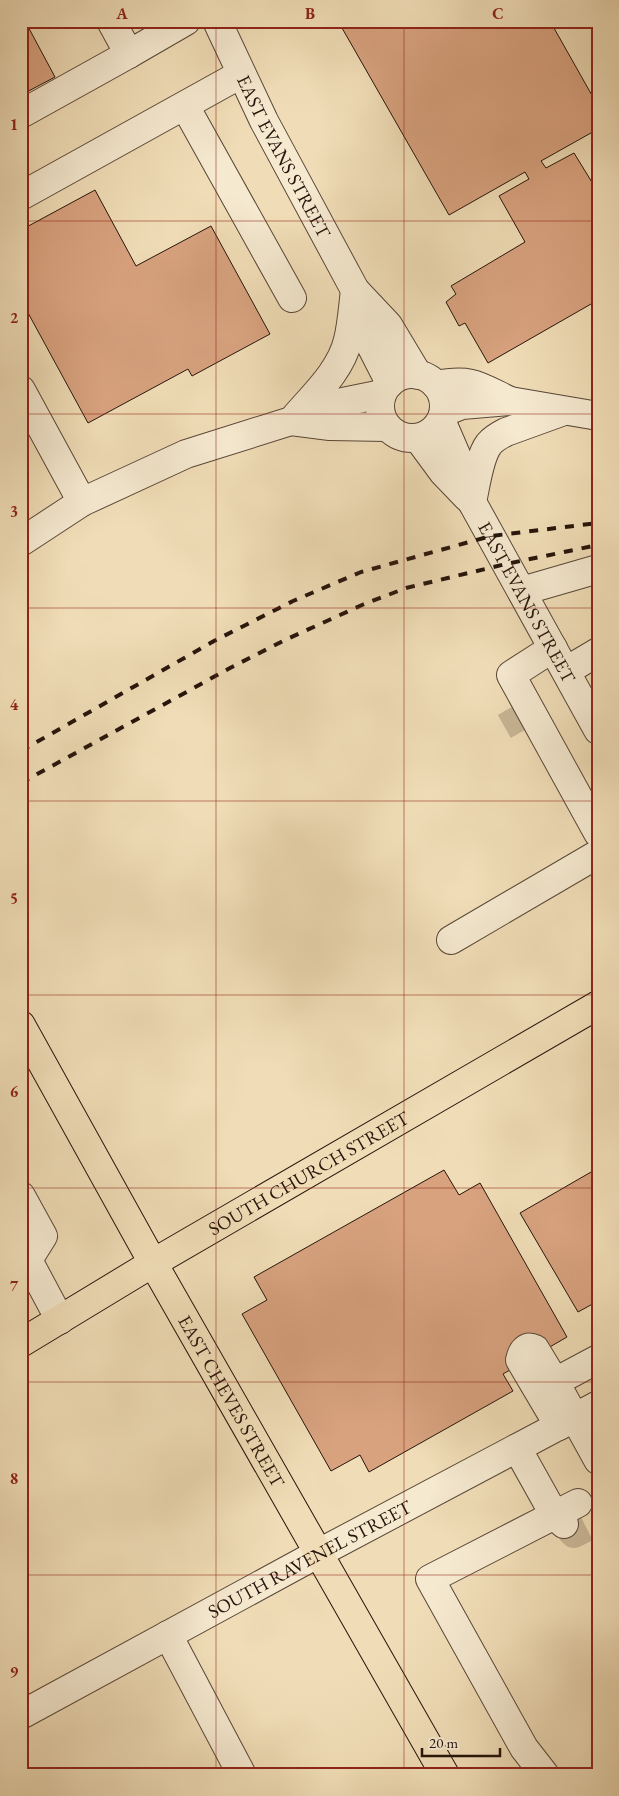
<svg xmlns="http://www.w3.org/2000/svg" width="619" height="1796" font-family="'EB Garamond',serif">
<rect width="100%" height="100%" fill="#f0ddb7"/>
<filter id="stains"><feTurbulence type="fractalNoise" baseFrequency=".004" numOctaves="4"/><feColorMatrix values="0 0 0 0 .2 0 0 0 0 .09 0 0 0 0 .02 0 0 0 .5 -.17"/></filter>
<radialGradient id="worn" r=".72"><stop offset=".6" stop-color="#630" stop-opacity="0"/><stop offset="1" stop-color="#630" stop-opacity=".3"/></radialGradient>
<g fill="#d8a27f" stroke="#26140b">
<path d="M21,21H25L55,77L21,95Z"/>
<path d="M338,21H550L598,106V129L541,161L546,168L574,153L598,192V300L488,363L465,323L459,326L446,302L456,294L451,286L525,242L499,196L529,179L525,172L449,215Z"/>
<path d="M95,190L136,266L211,226L270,334L192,376L188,369L88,423L21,300V230Z"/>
<path d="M598,1168V1301L578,1312L520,1213Z"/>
<path d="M444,1170L459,1195L480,1183L567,1337L503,1374L513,1391L369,1472L360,1455L331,1471L242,1314L267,1300L254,1277Z"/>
</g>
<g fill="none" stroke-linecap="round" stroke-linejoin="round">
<g stroke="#c8b595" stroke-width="28" stroke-dasharray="28 14" stroke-linecap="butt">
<path d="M510,708L523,731"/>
<path d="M564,1524L574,1534L598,1522"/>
</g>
<g stroke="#584636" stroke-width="30">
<g id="minor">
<path d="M111,21L129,54L186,21"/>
<path id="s1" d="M217,21L264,121L355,290L388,325L418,375"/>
<path d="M185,106L292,298"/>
<path d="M21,114L129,54"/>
<path d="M21,196L241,74"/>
<path d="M358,303L367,338L390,383"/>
<circle cx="412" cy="406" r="32"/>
<path d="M436,385C472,378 479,386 510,401"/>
<path d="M21,390L82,502"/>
<path d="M444,412L462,405L510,401L598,416"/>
<path d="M296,416C315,394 341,370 348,340C352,324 353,306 355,290"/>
<path id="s2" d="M441,420L460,464L472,502L598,730"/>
<path d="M291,421L330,426L387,427"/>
<path d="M418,438L443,472L467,497"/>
<path d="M472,502C476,485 479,457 489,444C494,438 500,435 506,432L564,411"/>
<path d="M21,542L82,502L186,454L291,421L328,405L382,394"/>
<path d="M522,591L598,569"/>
<path d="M553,648L511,675L598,833"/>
<path d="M566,671L598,652"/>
<path d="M451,940L598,854"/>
<path d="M21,1196L43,1236L28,1260"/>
<path d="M28,1260L60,1320"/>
<path d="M555,1382L598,1359"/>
<path d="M559,1426L520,1360C522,1351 526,1345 535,1349L555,1382L598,1460"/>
<path d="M517,1448L555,1516L564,1524"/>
<path d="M168,1635L242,1775"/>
<path id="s3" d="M21,1715L319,1553L598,1405"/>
<path d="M545,1775L524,1748L430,1579L578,1503"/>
</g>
</g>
<g stroke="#26140b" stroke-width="30">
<g id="major">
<path id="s4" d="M21,1025L153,1263L445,1775"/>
</g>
</g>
<g stroke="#26140b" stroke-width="30">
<g id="highway">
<path id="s5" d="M21,1343L153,1263L598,1005"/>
</g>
</g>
<use href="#minor" stroke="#f5e9d0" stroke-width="28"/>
<use href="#major" stroke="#f0ddb7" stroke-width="28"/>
<use href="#highway" stroke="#f0ddb7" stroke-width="28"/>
<g stroke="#26140b" stroke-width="4" stroke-dasharray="9 9" stroke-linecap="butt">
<path d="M21,751L214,641L293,601L361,572L491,536L598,523"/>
<path d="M21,783L230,668L285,640L362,605L406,588L506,564L598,545"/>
</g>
</g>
<path fill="none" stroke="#8f2418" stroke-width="1" stroke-opacity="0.55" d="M216,21V1775M404,21V1775M21,221H598M21,414H598M21,608H598M21,801H598M21,995H598M21,1188H598M21,1382H598M21,1575H598"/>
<g text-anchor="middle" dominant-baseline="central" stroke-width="4.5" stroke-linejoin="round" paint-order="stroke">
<g font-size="19" fill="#26140b" stroke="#f5e9d0">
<text stroke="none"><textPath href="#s1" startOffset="151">EAST EVANS STREET</textPath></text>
<text stroke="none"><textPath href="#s2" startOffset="202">EAST EVANS STREET</textPath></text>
<text stroke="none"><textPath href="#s5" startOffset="334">SOUTH CHURCH STREET</textPath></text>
<text stroke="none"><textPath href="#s4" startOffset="431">EAST CHEVES STREET</textPath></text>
<text stroke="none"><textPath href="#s3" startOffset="328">SOUTH RAVENEL STREET</textPath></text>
</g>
</g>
<rect width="619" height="1796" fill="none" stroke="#f0ddb7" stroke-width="55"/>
<path d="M422 1748v8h78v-8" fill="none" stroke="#26140b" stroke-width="2.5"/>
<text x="429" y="1748" font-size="15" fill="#26140b" stroke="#f5e9d0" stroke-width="4" paint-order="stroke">20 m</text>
<rect x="28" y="28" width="564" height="1740" fill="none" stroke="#8f2418" stroke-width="2"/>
<g font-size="16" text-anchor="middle" font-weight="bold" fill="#8f2418">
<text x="122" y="19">A</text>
<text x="310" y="19">B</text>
<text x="498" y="19">C</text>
<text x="14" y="130">1</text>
<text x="14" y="323">2</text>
<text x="14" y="517">3</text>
<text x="14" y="710">4</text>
<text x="14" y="904">5</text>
<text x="14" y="1097">6</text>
<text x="14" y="1291">7</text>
<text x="14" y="1484">8</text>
<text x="14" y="1677">9</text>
</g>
<rect width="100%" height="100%" filter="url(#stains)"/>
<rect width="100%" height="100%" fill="url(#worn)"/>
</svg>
